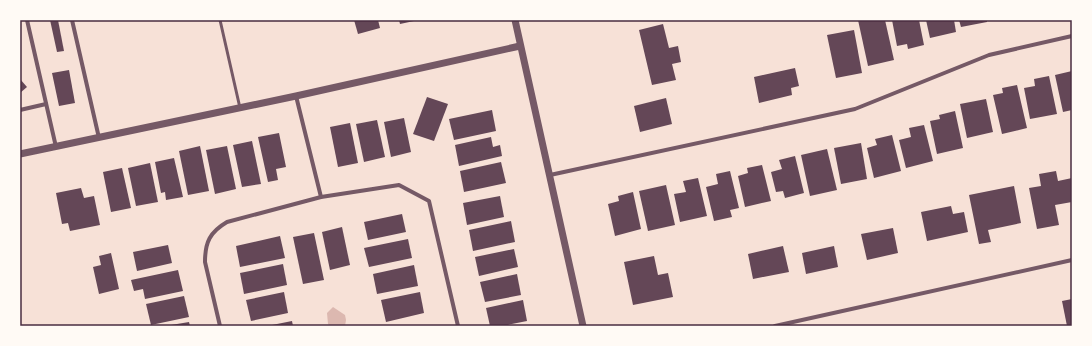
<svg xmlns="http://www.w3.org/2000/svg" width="1092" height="346" font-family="'Exo 2',sans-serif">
<rect width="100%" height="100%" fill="#f7e1d7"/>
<path fill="#dcb8b0" d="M333,307L345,315L346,320L345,326H330L328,324L327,313Z"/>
<g fill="#644757">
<path d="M50,20H58L64,51L57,52Z"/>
<path d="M354,20H378L380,28L358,34Z"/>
<path d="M399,20H414V21L400,24Z"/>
<path d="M858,20H885L894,60L868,66Z"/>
<path d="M892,20H919L924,45L908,49L907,44L897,46Z"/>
<path d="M926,20H954L956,32L930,38Z"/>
<path d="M959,20H987V22L961,27Z"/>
<path d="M663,24L669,48L678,46L681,62L672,64L676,80L652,85L639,30Z"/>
<path d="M854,30L862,73L836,78L827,35Z"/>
<path d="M795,68L799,86L791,88L792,95L759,103L754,77Z"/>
<path d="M69,70L75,103L59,106L52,73Z"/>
<path d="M1072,71V110L1063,112L1055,75Z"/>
<path d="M1049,76L1057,114L1030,119L1024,88L1035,86L1034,79Z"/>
<path d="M20,79L27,87L20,93Z"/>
<path d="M1017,85L1027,128L1002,134L993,95L1003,93L1002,88Z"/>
<path d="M427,97L448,104L434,141L413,134Z"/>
<path d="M666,98L672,124L640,132L634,106Z"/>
<path d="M986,99L993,132L967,138L960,104Z"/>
<path d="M492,110L496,131L454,140L449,119Z"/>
<path d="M955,111L963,148L937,154L930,121L940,119L939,115Z"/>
<path d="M404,118L411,152L391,157L384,122Z"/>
<path d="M377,120L385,157L364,162L356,124Z"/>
<path d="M350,123L358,163L338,167L330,127Z"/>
<path d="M924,125L933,161L906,168L899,140L911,137L909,128Z"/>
<path d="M279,133L286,167L276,169L278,180L268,182L258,137Z"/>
<path d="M892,135L901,171L874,178L867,148L877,145L875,139Z"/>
<path d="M491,137L493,147L500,145L502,156L459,166L455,145Z"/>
<path d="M252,141L261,184L242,187L233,145Z"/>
<path d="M861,143L867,179L841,184L834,148Z"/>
<path d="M200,146L209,191L188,195L179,151Z"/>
<path d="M227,146L236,189L215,194L206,150Z"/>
<path d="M827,149L837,190L810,196L801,155Z"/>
<path d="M795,156L804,193L785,198L783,191L776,192L771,172L782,169L779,160Z"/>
<path d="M174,158L183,197L166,200L165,192L161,193L155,162Z"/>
<path d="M501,162L506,183L464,192L460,171Z"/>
<path d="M150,163L158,202L136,206L128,168Z"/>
<path d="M762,165L771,201L745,207L738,176L748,173L747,168Z"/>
<path d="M122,168L131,208L111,212L103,172Z"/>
<path d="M730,171L739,208L730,210L732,217L714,221L706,187L718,184L716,174Z"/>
<path d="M1056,171L1058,181L1072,178V202L1055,205L1059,225L1037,229L1029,188L1041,186L1039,174Z"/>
<path d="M698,178L707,216L680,222L674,194L686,192L683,181Z"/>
<path d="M666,185L675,225L648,231L639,191Z"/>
<path d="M1014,186L1021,223L988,230L991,242L979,244L969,195Z"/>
<path d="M81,188L84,198L94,196L100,225L70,231L68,223L62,224L56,193Z"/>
<path d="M633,192L641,229L615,236L608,204L619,201L618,196Z"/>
<path d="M500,196L504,217L467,225L463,203Z"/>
<path d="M951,206L953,214L964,212L968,232L927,241L921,212Z"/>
<path d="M402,214L406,232L368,240L364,222Z"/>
<path d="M511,221L515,242L473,251L469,230Z"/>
<path d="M342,227L350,265L330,270L322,232Z"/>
<path d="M893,228L898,253L867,260L861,234Z"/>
<path d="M314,233L324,280L303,284L293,237Z"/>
<path d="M280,236L285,258L240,267L236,246Z"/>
<path d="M408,239L412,258L369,267L364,248Z"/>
<path d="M168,245L172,263L137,271L133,252Z"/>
<path d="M783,246L789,272L753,279L748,254Z"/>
<path d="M834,246L838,267L806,274L802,253Z"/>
<path d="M514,249L518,267L479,276L475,257Z"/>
<path d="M111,253L119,289L99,294L93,267L101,265L99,256Z"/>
<path d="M654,256L658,275L668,273L673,297L633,305L624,262Z"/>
<path d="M283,264L287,285L244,294L240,273Z"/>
<path d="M414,265L418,286L377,294L373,274Z"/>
<path d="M178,270L183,291L145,299L143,289L134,291L131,280Z"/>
<path d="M517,274L521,295L485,302L480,282Z"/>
<path d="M284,292L288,313L251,321L246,300Z"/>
<path d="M420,292L424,313L386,322L381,300Z"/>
<path d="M184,296L189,317L151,325L146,304Z"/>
<path d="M1072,299V326H1067L1062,301Z"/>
<path d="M523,300L527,321L502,326H490L486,308Z"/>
<path d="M292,321L293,326H272V325Z"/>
<path d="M189,322L190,326H171V325Z"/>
</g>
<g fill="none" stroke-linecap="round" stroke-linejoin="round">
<path stroke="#755966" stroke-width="3" d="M220,20L240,108"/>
<g stroke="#755966" stroke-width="4">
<path d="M27,20L56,147"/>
<path d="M72,20L99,138"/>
<path d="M296,96L321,197"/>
<path d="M20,110L46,104"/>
<path d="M550,175L855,109L989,55L1072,36"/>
<path d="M220,326L205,262C205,242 210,232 227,222L321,197L399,185L429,201L458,326"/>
<path d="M775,326L1072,260"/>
</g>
<g stroke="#755966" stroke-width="7">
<path d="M515,20L583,326"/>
<path d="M20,154L296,96L520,46"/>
</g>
</g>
<rect width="1092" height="346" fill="none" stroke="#fffaf5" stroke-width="42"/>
<rect x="21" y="21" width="1050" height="304" fill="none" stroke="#4a2c40" stroke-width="1.5"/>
</svg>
